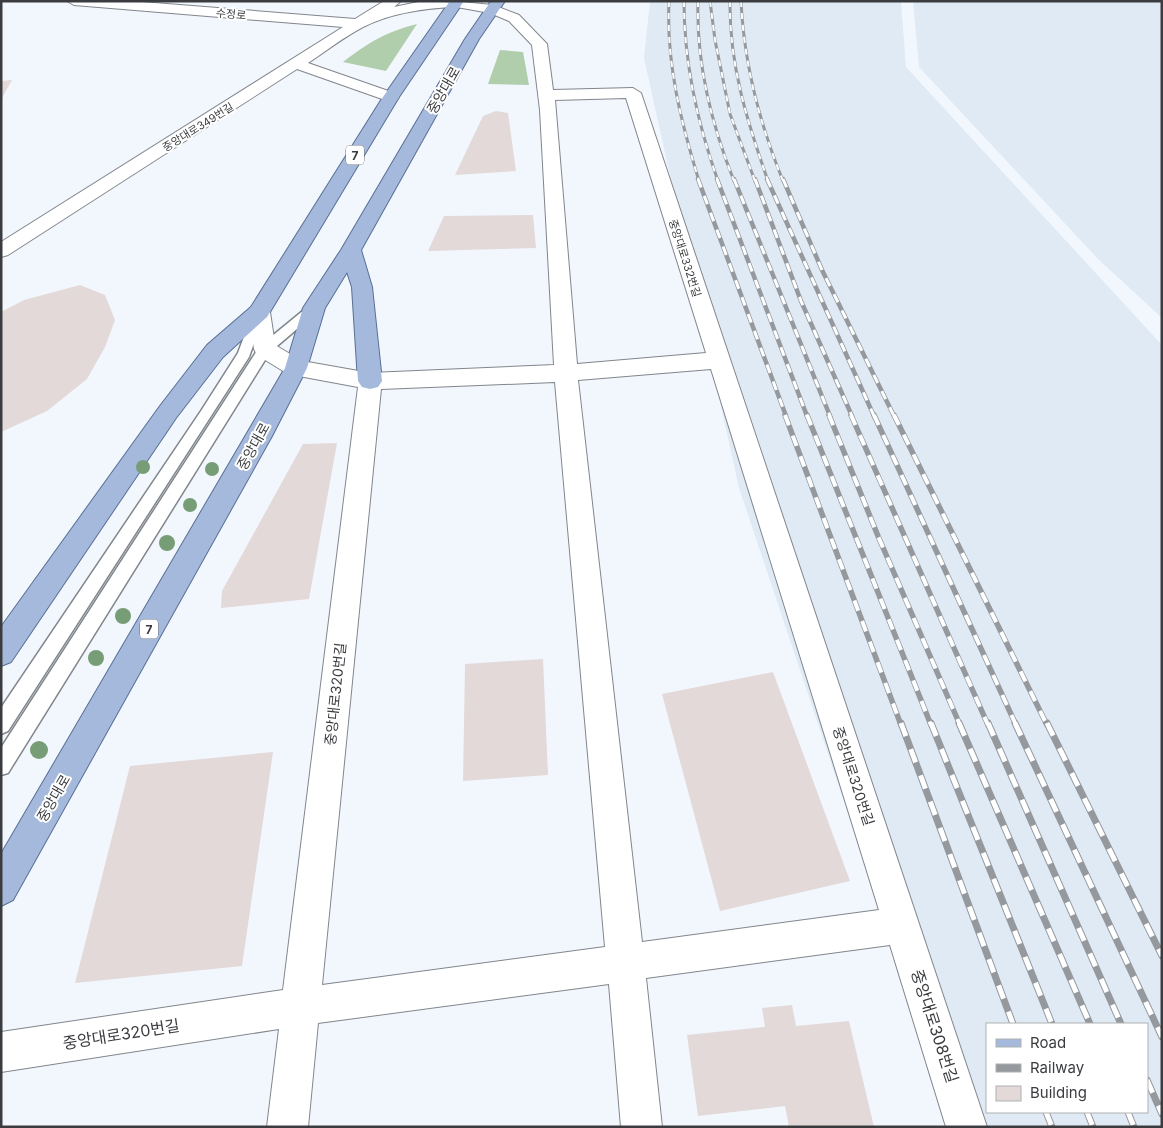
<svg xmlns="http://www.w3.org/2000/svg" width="1163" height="1128" font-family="Inter,'Noto Sans KR',sans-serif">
<rect width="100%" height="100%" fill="#f2f7fe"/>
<g fill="#dfeaf5" fill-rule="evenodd">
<path d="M650,1H901L906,67L1162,345V1127H953L739,488L644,58ZM987,1024H1147V1112H987Z"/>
<path d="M913,1H1162V318L1098,259L919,67Z"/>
</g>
<g fill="#b1ceac">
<path d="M417,24L386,71L343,62C369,42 386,32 417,24Z"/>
<path d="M500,50L523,52L529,85L488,84Z"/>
</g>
<g fill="#e2d9d8">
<path d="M12,80L1,100V81Z"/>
<path d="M496,111L508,113L516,171L455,175L483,116Z"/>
<path d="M533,215L536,248L428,251L444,216Z"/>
<path d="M80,285L105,295L115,320L105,347L87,379L47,411L1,432V312L24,300Z"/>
<path d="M337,443L309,599L221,608L222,591L303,444Z"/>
<path d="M543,659L548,775L463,781L465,664Z"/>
<path d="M773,672L850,881L720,911L662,694Z"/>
<path d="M273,752L242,966L75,983L130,766Z"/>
<path d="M792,1005L796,1026L849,1021L874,1127H789L785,1106L698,1116L687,1035L765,1027L762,1008Z"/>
</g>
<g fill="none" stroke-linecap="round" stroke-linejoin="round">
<g stroke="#81868c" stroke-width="3">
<g id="service">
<path d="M314,304L318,305L320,308L318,311L270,352L8,773L1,775V748L260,346L310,305Z"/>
<path d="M259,308L265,312L249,357L8,731L1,734V708L201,411L238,353L253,312Z"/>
</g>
</g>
<g stroke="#81868c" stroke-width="2">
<path id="minor" d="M450,1L493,5L519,15L547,44L553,90L633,88L641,93L987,1127H946L890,945L646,978L662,1127H621L609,984L318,1023L308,1127H267L279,1029L1,1072V1032L283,990L358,387L288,374L257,355L254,349L248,312L251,307L259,305L267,307L270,312L275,345L302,361L370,373L554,365L540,110L532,45L509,21L490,13L451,6ZM626,98L706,353L577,364L555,100ZM711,369L879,910L642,942L578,380ZM555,382L605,947L322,985L381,389Z"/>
</g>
<g stroke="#81868c" stroke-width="2">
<path id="tertiary" d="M67,1H129L355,19L384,1H401L394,7L423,1L463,3L456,7C425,8 391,13 363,27C344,37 326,51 308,63L397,94L399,97L397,100H385L297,69L8,255L1,257V242L343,27L74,5Z"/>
</g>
<g stroke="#586f95" stroke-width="2">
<g id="primary">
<path d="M450,1H464L399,97L267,317L223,357L176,418L11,662L1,666V627L160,406L207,345L251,307L383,97Z"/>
<path d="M491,1H505L479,39L361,250L372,287L382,381L378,387L370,389L362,387L358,381L352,287L347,272L325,308L307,368L272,436L13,900L1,906V854L285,368L303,308L341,250L465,39Z"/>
</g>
</g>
<use href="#service" fill="#fff" fill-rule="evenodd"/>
<use href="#minor" fill="#fff" fill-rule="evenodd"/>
<use href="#tertiary" fill="#fff" fill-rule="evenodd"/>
<use href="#primary" fill="#a4b9dc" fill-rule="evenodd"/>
<g stroke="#95999e" stroke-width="3">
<g id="rail-far3">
<path d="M669,1C666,63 681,122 699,181"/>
<path d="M684,1C684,64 697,122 718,181"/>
<path d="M698,1C696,63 711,123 734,181"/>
<path d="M710,1L715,40L730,114L755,181"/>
<path d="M730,1C729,64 747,121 768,181"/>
<path d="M741,1C744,64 759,122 783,181"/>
</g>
</g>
<g stroke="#95999e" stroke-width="4.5">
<g id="rail-far2">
<path d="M698,179L786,416"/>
<path d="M717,179L807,416"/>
<path d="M734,179L830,416"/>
<path d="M755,179L801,301L852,416"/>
<path d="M767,179L874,416"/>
<path d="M783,179L822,270L894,416"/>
</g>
</g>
<g stroke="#95999e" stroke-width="5.5">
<g id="rail-far1">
<path d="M785,415L901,725"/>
<path d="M807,415L931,725"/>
<path d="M829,415L878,536L960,725"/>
<path d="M851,415L988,725"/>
<path d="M874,415L1016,725"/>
<path d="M894,415L1047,725"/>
</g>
</g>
<g stroke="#95999e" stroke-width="7">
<g id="rail">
<path d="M901,723L1013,1024"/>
<path d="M931,723L1052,1024"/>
<path d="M959,723L1090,1024"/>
<path d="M988,723L1121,1024"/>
<path d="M1015,723L1162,1037"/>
<path d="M1047,723L1162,956"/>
<path d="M1147,1080L1162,1114"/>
<path d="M1046,1112L1052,1127"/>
<path d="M1087,1112L1093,1127"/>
<path d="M1128,1112L1134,1127"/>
</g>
</g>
<use href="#rail-far3" stroke="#fff" stroke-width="2" stroke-dasharray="6" stroke-linecap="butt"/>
<use href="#rail-far2" stroke="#fff" stroke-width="3" stroke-dasharray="9" stroke-linecap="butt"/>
<use href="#rail-far1" stroke="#fff" stroke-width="4" stroke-dasharray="11" stroke-linecap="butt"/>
<use href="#rail" stroke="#fff" stroke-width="5" stroke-dasharray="14" stroke-linecap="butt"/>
</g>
<g fill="#779d76">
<circle cx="143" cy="467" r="7"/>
<circle cx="212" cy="469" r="7"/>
<circle cx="190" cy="505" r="7"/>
<circle cx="167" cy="543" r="8"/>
<circle cx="123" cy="616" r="8"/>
<circle cx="96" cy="658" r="8"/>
<circle cx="39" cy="750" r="9"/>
</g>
<g text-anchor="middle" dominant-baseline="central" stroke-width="4" stroke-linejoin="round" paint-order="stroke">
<g font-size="11" fill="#3a3c3f" stroke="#fff">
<text transform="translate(231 14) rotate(5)">수정로</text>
<text transform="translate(198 127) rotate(-32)">중앙대로349번길</text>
<text transform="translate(685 258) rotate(72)">중앙대로332번길</text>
</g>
<g fill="#fff" stroke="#757679" stroke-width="1">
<rect x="346" y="145.5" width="18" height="19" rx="4"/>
<rect x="140" y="619.5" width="18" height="19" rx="4"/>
</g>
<g font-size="12" font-weight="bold" fill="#3a3c3f">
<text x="355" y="155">7</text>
<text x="149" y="629">7</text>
</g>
<g font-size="14" fill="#3a3c3f" stroke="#fff">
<text transform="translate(443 90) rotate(-60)">중앙대로</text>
<text transform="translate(253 446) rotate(-61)">중앙대로</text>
<text transform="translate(335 694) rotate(-84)">중앙대로320번길</text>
<text transform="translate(854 776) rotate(72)">중앙대로320번길</text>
<text transform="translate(53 798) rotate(-60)">중앙대로</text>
</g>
<g font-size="16" fill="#3a3c3f" stroke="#fff">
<text transform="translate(935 1026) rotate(72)">중앙대로308번길</text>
<text transform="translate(121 1034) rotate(-9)">중앙대로320번길</text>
</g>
</g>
<rect width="1163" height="1128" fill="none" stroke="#3a3c3f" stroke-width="5"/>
<rect x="986" y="1023" width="162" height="90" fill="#ffffff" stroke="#b0b1b2"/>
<rect x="996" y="1039" width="25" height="8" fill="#a4b9dc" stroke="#b0b1b2"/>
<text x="1030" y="1048" font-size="15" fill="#3a3c3f">Road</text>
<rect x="996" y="1064" width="25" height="8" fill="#95999e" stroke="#b0b1b2"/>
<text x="1030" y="1073" font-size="15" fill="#3a3c3f">Railway</text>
<rect x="996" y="1086" width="25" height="15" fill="#e2d9d8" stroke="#b0b1b2"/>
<text x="1030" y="1098" font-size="15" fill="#3a3c3f">Building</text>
</svg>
